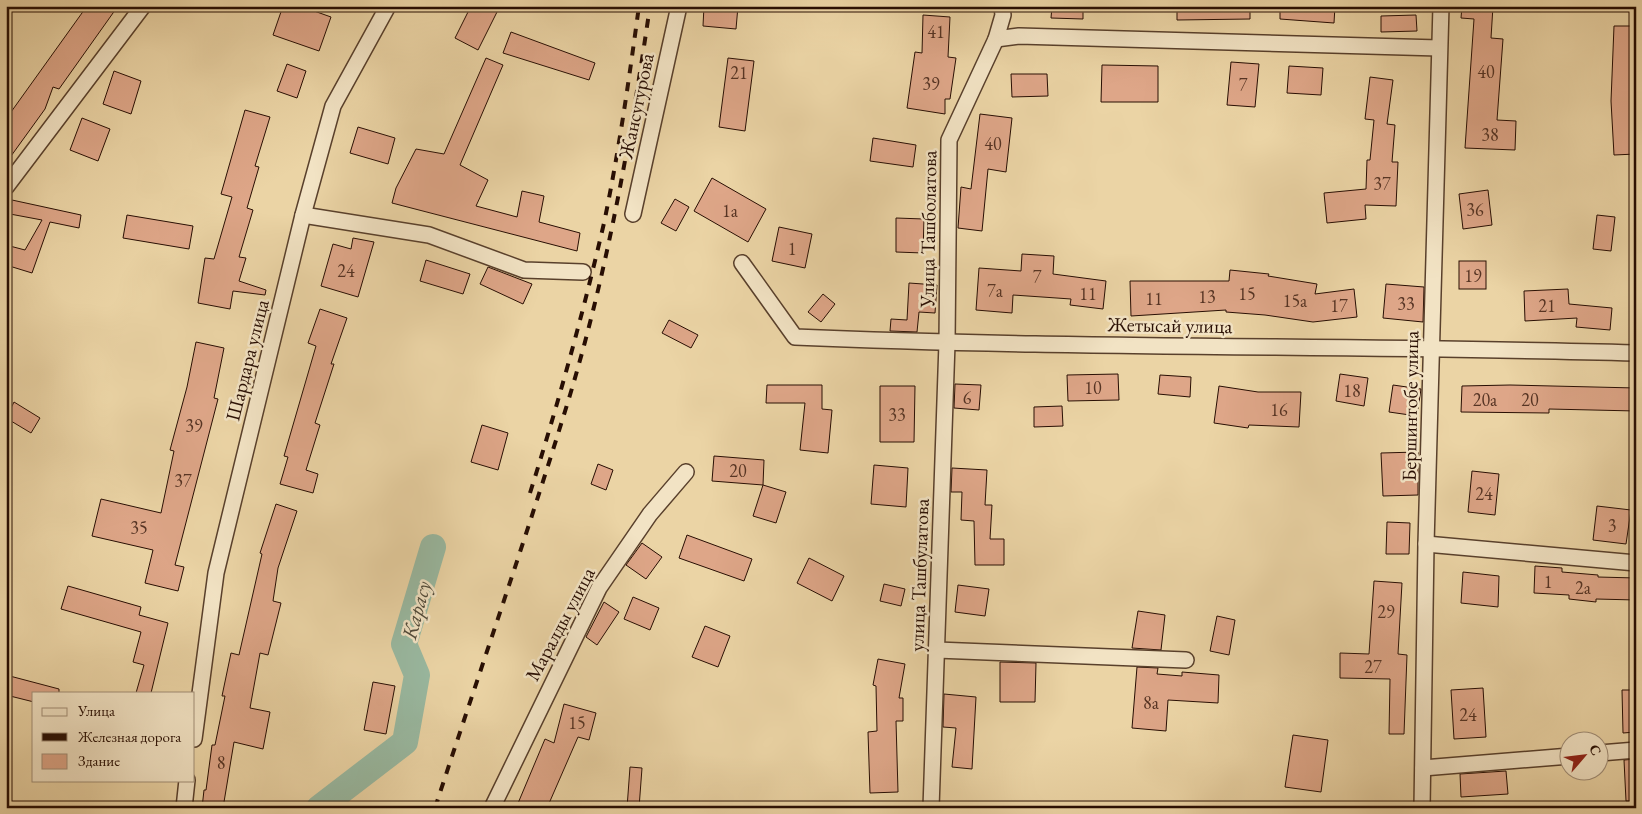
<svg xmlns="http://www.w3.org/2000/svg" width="1642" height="814" font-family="'EB Garamond',serif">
<rect width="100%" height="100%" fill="#ebd4a5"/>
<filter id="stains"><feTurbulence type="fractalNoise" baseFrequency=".004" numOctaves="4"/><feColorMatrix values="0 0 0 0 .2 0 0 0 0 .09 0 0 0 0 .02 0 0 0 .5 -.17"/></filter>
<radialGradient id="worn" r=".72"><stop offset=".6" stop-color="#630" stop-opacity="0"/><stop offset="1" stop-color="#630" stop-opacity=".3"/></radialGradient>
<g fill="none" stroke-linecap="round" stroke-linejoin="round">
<path stroke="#99b9a1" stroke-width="26" d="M319,808L405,742L417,675L404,644L433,547"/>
</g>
<g fill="#dea688" stroke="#280e03">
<path d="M87,6H118L59,89L53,87L45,109L6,163V119Z"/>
<path d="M283,6H300L331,17L319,51L273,35Z"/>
<path d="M471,6H490L498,10L478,50L455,38Z"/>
<path d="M704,6H738L736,29L703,26Z"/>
<path d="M1052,6H1083V19L1051,18Z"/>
<path d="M1177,6H1250V19L1177,20Z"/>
<path d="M1280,6H1335L1334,23L1280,19Z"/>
<path d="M1462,6H1493L1491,38L1503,39L1497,120L1516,121L1515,150L1465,148L1474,19L1461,18Z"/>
<path d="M923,15L950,17L948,57L956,58L950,99H945V114L907,108L915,52L922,53Z"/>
<path d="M1416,15L1417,31L1381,32V16Z"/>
<path d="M1614,26H1636V154L1614,155L1611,101Z"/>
<path d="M511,32L595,63L589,80L503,53Z"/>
<path d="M486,58L503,65L460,165L488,180L476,206L517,217L522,191L544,196L539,222L580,233L577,251L392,203L396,188L416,149L444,154Z"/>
<path d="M728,58L754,61L745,131L719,127Z"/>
<path d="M1231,62L1259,64L1255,107L1227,105Z"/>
<path d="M287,64L306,71L297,98L277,91Z"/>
<path d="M1102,65L1158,66V102H1101Z"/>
<path d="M1289,66L1323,68L1321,95L1287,93Z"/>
<path d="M114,71L141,81L131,114L103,104Z"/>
<path d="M1011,74H1047L1048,96L1012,97Z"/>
<path d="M1370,77L1393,80L1387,124L1395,125L1392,162H1398L1396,206L1365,205L1366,219L1327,223L1324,193L1366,189L1367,160H1370L1374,120L1365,119Z"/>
<path d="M245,110L270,117L255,166L259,167L247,208L253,210L239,257L246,258L239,281L266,290L265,295L233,291L230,309L198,303L205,258L214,259L232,197L221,194Z"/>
<path d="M980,114L1012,118L1006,172L988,169L982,231L958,228L961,187L971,189Z"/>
<path d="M82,118L110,129L98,161L70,150Z"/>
<path d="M358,127L395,138L388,164L350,153Z"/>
<path d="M873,138L916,145L913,167L870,161Z"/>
<path d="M712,178L766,209L748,242L694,211Z"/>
<path d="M1488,190L1492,225L1463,229L1459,194Z"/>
<path d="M675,199L689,207L676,231L661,223Z"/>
<path d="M12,200L81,215L79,228L50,222L32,273L6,265V245L25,250L42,220L10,214Z"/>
<path d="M127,215L193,226L189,249L123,238Z"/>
<path d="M1597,215L1615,217L1611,251L1593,249Z"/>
<path d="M896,218L924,219L923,253L896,252Z"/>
<path d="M779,227L812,234L805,268L772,261Z"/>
<path d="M353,238L374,242L358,297L321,286L333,244L351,249Z"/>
<path d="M1022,254L1054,256L1053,274L1106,281L1103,309L1070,305L1071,299L1013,295L1012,313L976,310L979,268L1021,271Z"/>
<path d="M426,260L470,274L463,294L420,281Z"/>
<rect x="1459" y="261" width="27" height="28"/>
<path d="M488,267L532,284L523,304L480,284Z"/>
<path d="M1230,270L1269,274L1268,276L1317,284L1315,294L1354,289L1357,317L1313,322L1265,315L1226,312V310L1131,316L1130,281H1229Z"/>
<path d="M909,283L937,285L935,313L919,312L917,332L890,331L891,319L907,320Z"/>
<path d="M1386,284L1424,287L1423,322L1383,318Z"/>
<path d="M1568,289L1569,304L1612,308L1610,330L1576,327L1577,318L1525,321L1524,291Z"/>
<path d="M823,294L835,304L821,322L808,312Z"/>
<path d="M320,309L347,318L331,364H334L315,423L320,425L306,470L318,474L313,493L280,484L288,457L284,456L316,346L308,343Z"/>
<path d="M669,320L698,335L691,348L662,333Z"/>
<path d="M196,342L224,348L214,398L218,399L175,565L184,567L178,591L145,583L153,550L92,536L101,499L161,513L174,451L170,450L187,387Z"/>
<path d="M1118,374L1119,400L1068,401L1067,375Z"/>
<path d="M1340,374L1368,378L1364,406L1336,401Z"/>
<path d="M1160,375L1191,377L1190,397L1158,394Z"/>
<path d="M955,384L981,385L979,410L954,408Z"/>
<path d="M767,385H822V409L832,410L828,453L800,450L805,403H766Z"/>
<path d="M1393,385L1421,389L1417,416L1389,412Z"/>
<path d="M1510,385L1636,388V411L1549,409V413L1461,412L1462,386Z"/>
<path d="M880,386H915L914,442H880Z"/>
<path d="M1219,386L1258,392H1301L1299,427L1249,425L1248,428L1214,423Z"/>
<path d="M14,402L40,418L31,433L6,418Z"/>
<path d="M1062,406L1063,426L1034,427V407Z"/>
<path d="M482,425L508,433L498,470L471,462Z"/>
<path d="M1418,452V495L1383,496L1381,453Z"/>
<path d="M714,456L764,460L763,485L712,481Z"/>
<path d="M598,464L613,470L606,490L591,484Z"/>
<path d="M874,465L908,468L906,507L871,504Z"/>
<path d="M952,468L987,470L985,505H992L990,539H1004V565H975L974,521L961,520L962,492H951Z"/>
<path d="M1472,471L1499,474L1495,515L1468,512Z"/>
<path d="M763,485L786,492L776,523L753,516Z"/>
<path d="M276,504L297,511L278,568L273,601L281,603L268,655L260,653L250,708L270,712L263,749L234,742L223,808H202L204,790H206L212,745H215L225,696H222L231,653L239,655L262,554L260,553Z"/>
<path d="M1597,506L1631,510L1626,544L1593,540Z"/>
<path d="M1387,522L1410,523L1409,554H1386Z"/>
<path d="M687,535L752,559L744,581L679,558Z"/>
<path d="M642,543L662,557L646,579L626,565Z"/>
<path d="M809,558L844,576L832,601L797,583Z"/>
<path d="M1535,566L1562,568V572L1598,575V577L1636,578V600L1596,599V602L1569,599V595L1534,593Z"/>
<path d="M1463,572L1499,576L1498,607L1461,603Z"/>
<path d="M1374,581L1402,583L1398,654L1407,655L1404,734H1389L1390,679L1340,678V653L1369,654Z"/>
<path d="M884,584L905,589L901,606L880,601Z"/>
<path d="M958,585L989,589L985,616L955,612Z"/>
<path d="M68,586L141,607L139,615L168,623L151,693H136L144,665L133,662L141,632L61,609Z"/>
<path d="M633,597L659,608L650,630L624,619Z"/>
<path d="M604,602L619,612L597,645L586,637Z"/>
<path d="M1138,611L1165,615L1161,650L1132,648Z"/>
<path d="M1217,616L1235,620L1229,655L1210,651Z"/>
<path d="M705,626L730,636L718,667L692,657Z"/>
<path d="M878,659L905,664L899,698H903V721H896L898,792L870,793L868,732L877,731L876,686L873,685Z"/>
<path d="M1000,662L1036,663L1035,702H1000Z"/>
<path d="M1137,667L1158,668L1157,674L1182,676V672L1219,675L1218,703L1168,700L1166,731L1132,728Z"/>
<path d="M6,675L59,689V693H34V702L6,695Z"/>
<path d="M373,682L395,686L386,734L364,730Z"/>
<path d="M1483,688L1486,737L1454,739L1451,690Z"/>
<path d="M1622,690H1636V732L1623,733Z"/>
<path d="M944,694L976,697L972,769L952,767L956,728L943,727Z"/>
<path d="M564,704L596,713L589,740L578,737L547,808H516L545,739L554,743Z"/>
<path d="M1293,735L1328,740L1321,792L1285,787Z"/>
<path d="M1636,759V801H1626L1624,760Z"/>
<path d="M630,767L642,768L639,808H627Z"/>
<path d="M1506,771L1508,794L1461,797L1460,774Z"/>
</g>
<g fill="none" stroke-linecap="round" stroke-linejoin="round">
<g stroke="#59402c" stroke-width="18">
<g id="minor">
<path d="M996,39L1019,36L1439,48"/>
<path d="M6,187L143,6"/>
<path d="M633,214L679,6"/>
<path d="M303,215L429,235L524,270L583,272"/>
<path d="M742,263L795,337C1075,349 1355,345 1636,353"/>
<path d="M1426,544L1636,563"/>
<path d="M937,650L1186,660"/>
<path d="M194,739L216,573L303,215L333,106L388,6"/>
<path d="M1600,753L1636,750"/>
<path d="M1423,768L1570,756"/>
<path d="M184,808L187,780"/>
<path d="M492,808L599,588L650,514L686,472"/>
<path d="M931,808L947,343L949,140L996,39L1003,15L1002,6"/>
<path d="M1422,808L1426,544L1441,6"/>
</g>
</g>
<use href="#minor" stroke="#f2e3c4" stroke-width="15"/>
<g stroke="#280e03" stroke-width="4" stroke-dasharray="9 9" stroke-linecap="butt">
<path d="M530,493C558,404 583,314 604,223C619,151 629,79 639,6"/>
<path d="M435,808C480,670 528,533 570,395C608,268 631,137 650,6"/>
</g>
</g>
<g text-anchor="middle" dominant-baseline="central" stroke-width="5" stroke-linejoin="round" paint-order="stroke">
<g font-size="18" fill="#563424">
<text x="936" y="31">41</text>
<text x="1486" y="71">40</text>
<text x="739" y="72">21</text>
<text x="931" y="83">39</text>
<text x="1243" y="84">7</text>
<text x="1490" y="134">38</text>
<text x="993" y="143">40</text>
<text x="1382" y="183">37</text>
<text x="1475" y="209">36</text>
<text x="730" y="210">1а</text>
<text x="792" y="248">1</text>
<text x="346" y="270">24</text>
<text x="1473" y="275">19</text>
<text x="1037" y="276">7</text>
<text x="995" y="290">7а</text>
<text x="1088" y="293">11</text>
<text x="1247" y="293">15</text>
<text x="1207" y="296">13</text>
<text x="1154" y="298">11</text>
<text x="1295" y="300">15а</text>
<text x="1406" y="303">33</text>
<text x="1339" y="305">17</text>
<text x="1547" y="305">21</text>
<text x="1093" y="387">10</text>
<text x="1352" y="390">18</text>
<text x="967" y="397">6</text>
<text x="1485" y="399">20а</text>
<text x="1530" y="399">20</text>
<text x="1279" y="409">16</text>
<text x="897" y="414">33</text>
<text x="194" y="425">39</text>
<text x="738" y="470">20</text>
<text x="183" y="480">37</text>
<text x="1484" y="493">24</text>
<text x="1612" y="525">3</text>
<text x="139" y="527">35</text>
<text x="1548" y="581">1</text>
<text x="1583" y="587">2а</text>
<text x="1386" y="611">29</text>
<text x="1373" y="666">27</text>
<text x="1151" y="702">8а</text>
<text x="1468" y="714">24</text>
<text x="577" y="722">15</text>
<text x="221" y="762">8</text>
</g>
<g font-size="20" fill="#280e03" stroke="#f2e3c4">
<text transform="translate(636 106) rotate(-78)">Жансугурова</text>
<text transform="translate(928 229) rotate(-89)">Улица Ташболатова</text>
<text transform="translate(1170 325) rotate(1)">Жетысай улица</text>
<text transform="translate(247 360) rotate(-76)">Шардара улица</text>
<text transform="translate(1410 406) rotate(-89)">Бершинтобе улица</text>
<text transform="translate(919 575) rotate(-88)">улица Ташбулатова</text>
<text transform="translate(560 624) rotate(-62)">Маралды улица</text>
</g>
<g font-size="21" font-style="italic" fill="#504a3a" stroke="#f2e3c4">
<text transform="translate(416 610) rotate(-75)">Карасу</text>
</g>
</g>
<rect width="1642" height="814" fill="none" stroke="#ebd4a5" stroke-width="25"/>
<rect x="8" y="8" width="1627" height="799" fill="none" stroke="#280e03" stroke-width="2.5"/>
<rect x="12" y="12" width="1617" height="789" fill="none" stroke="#280e03"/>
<rect x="32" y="692" width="162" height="90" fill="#f2e3c4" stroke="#a18e77"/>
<rect x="42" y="708" width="25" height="8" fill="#f2e3c4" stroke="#a18e77"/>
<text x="78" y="716" font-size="15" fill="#280e03">Улица</text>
<rect x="42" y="733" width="25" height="8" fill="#280e03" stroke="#a18e77"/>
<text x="78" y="742" font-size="15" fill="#280e03">Железная дорога</text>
<rect x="42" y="754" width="25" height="15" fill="#dea688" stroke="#a18e77"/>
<text x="78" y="766" font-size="15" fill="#280e03">Здание</text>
<g transform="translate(1584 756) rotate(62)"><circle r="24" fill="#f2e3c4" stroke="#a18e77"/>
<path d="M0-4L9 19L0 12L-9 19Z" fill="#8f2418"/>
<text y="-8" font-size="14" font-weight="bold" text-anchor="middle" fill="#280e03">С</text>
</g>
<rect width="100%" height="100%" filter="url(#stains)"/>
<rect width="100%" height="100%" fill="url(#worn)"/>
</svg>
